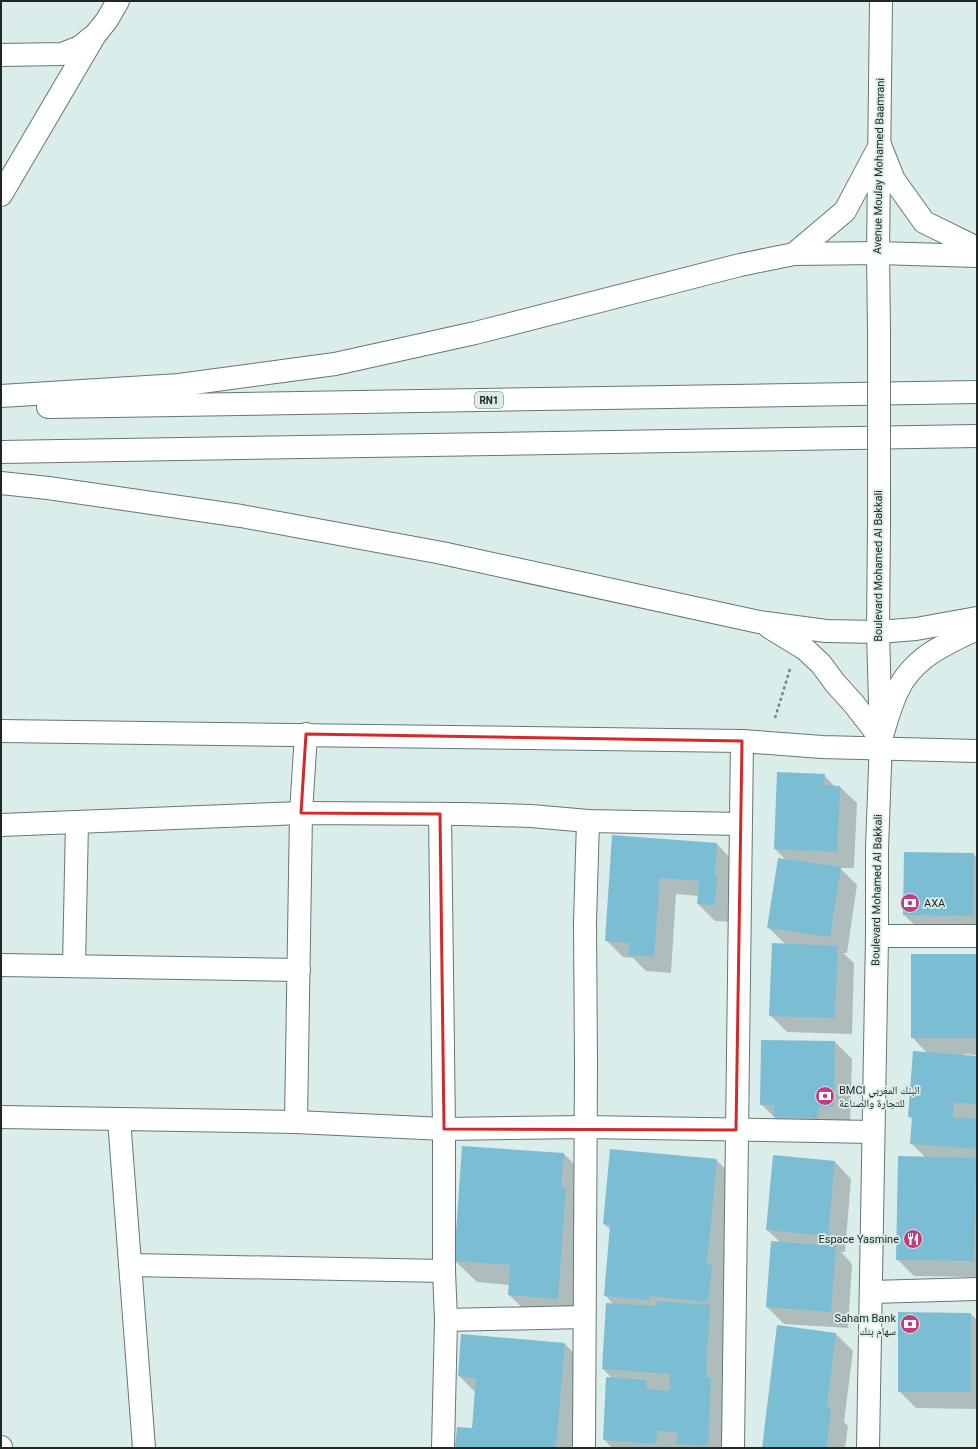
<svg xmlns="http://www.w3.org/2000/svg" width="978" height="1449" font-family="Roboto,'Noto Naskh Arabic',sans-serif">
<rect width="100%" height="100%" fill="#daedea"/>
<g fill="#0003">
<path d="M824,775L835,787H840L857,803L854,868H840L857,885L847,953H843L854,963L852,1034L787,1032L770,1015L786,945L768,927L786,860L775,849Z"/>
<path d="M613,837L717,844L733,861L732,922L715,921L698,904L699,896L676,894L671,973L646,971L633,958L623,957L606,940Z"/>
<path d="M973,854L977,858V932L921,931L904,915Z"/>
<path d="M977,955V1055L964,1054V1056L977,1057V1277L914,1276L897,1259L926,1158L911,1143L913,1120L909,1116L927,1053L912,1037Z"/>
<path d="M835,1042L852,1059L850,1124L778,1121L761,1104Z"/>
<path d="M563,1153L585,1175L580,1320L531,1316L509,1295V1285L477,1282L455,1261Z"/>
<path d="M716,1160L738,1181L730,1448H612L604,1439L613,1379L603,1369L613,1304L605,1295L611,1230L604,1224Z"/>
<path d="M835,1162L851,1179L845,1252H841L852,1264L848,1328L784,1324L767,1307L780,1242L767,1230Z"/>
<path d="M971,1314L977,1320V1409L916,1408L899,1391Z"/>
<path d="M778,1326L836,1334L853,1351L844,1422L848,1426L845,1448H763Z"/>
<path d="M565,1344L586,1366L579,1448H456L473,1430L475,1392L459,1376Z"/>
</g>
<g fill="#7bbed4">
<path d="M777,772L825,774L824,785L840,786L837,852L774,849Z"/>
<path d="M612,835L717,843L715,876H717L715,905L697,904L699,881L660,878L654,957L628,955L629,943L605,941Z"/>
<path d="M904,852L974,853L973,916L903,915Z"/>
<path d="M778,858L841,867L830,937L767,928Z"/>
<path d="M772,943L838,946L835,1018L769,1016Z"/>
<rect x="911" y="954" width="66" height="84"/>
<path d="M761,1040L835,1041L834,1107H819L818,1118L774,1117V1105H760Z"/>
<path d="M913,1051L977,1056L976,1104L954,1102L953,1117L977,1119V1149L910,1144L912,1117H908Z"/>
<path d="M462,1146L564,1153L561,1187L566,1188L558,1299L508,1295L510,1265L454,1261Z"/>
<path d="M610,1149L717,1159L707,1264L712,1265L708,1302L649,1296V1300L604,1296L610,1225L603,1224Z"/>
<path d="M773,1155L835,1161L828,1236L766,1230Z"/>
<path d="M898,1156L976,1158L974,1261L896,1260Z"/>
<path d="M771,1241L836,1246L831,1312L766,1307Z"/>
<path d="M657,1301L710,1305L706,1377L711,1378L708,1446L676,1444L677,1432L657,1431L656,1444L603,1440L606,1377L647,1380L646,1389L669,1391L670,1374L602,1369L606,1303L657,1306Z"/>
<path d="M898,1312L971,1313V1392H898Z"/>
<path d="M777,1325L836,1333L827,1407L831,1408L827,1448H762Z"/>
<path d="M461,1334L565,1343L556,1448H455L457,1427L472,1428L476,1378L458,1376Z"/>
</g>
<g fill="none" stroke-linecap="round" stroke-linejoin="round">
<g stroke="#667775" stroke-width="24">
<g id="minor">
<path d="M1,55L62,54L80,47L92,37"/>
<path d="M1,195L95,35L107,20L118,1"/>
<path d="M879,331L878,253L881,1"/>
<path d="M1,731L742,741L822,747L977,751"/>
<path d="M440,814L444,1129V1271L446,1320L443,1448"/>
<path d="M1,825L301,813L464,814L531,816L588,821L740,824"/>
<path d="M877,936H977"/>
<path d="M1,965L299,970"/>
<path d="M74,966L77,822"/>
<path d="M1,1117L296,1122L444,1129L585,1127L873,1132"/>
<path d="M119,1119L144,1448"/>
<path d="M296,1122L301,813L306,734"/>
<path d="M130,1265L444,1271"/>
<path d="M871,1292L977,1289"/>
<path d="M446,1320L584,1317"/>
<path d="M1,1447V1448"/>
<path d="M584,1448L586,1064L585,922L588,821"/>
<path d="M733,1448L742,741"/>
<path d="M868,1448L877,936V849L881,739L878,632L879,523"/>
</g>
</g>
<g stroke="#667775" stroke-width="24">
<g id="highway">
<path d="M880,145L894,180L924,222L977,248"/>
<path d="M794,254L845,211L880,145"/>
<path d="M1,396L179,385L335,364L475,333L740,265L794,254L878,253L977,256"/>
<path d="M48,407L977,392"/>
<path d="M1,452L977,436"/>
<path d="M1,483L48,488L241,516L442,553L759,622L826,631L878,632L916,629L977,618"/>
<path d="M769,627L805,649L821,664L835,683L854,704L881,739"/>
<path d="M881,739C886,723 890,707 897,692C912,658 945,644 977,629"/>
</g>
</g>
<path stroke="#778482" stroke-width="2.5" stroke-dasharray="3 3" stroke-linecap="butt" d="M775,718L790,669"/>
<use href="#minor" stroke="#fff" stroke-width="22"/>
<use href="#highway" stroke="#fff" stroke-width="22"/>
<g stroke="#667775" stroke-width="24" stroke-linecap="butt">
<path id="minor-bridge" d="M879,523V331"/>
</g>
<use href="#minor-bridge" stroke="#fff" stroke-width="22"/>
</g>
<path fill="none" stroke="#d62828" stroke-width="3" stroke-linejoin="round" d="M306,734L742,741L736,1130L444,1129L440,814L301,813Z"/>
<defs>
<g id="bank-disc" transform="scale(1)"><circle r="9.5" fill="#c23d7f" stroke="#daedea"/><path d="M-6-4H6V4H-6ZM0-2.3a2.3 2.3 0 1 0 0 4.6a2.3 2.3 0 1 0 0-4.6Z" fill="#fff"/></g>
<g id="restaurant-disc" transform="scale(1)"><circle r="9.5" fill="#c23d7f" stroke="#daedea"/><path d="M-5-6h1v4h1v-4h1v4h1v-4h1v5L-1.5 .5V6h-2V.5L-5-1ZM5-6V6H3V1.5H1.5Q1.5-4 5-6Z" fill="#fff"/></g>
</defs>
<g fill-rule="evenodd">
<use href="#bank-disc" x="910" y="903"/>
<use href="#bank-disc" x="825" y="1096"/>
<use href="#restaurant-disc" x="913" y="1239"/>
<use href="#bank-disc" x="910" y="1324"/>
</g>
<g text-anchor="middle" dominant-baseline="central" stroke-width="3.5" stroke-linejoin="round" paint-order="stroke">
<rect fill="#daedea" stroke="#586261" stroke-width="1" x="475" y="392" width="28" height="16" rx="3"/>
<g font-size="10" font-weight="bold" fill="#202726">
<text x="489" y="400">RN1</text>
</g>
<g font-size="11" fill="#202726" stroke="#daedea">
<text transform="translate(879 166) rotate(-89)">Avenue Moulay Mohamed Baamrani</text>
<text transform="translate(878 566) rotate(-90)">Boulevard Mohamed Al Bakkali</text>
<text transform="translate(877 890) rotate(-89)">Boulevard Mohamed Al Bakkali</text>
</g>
<g font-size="11" fill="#202726" stroke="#daedea" text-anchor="start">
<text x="924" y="903">AXA</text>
<text x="839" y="1090">BMCI البنك المغربي<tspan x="839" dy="13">للتجارة والصناعة</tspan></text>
<text x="899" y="1239" text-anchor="end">Espace Yasmine</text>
<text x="896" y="1318" text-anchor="end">Saham Bank<tspan x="896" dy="13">سهام بنك</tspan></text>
</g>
</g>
<rect width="978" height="1449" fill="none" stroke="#202726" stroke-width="4"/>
</svg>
